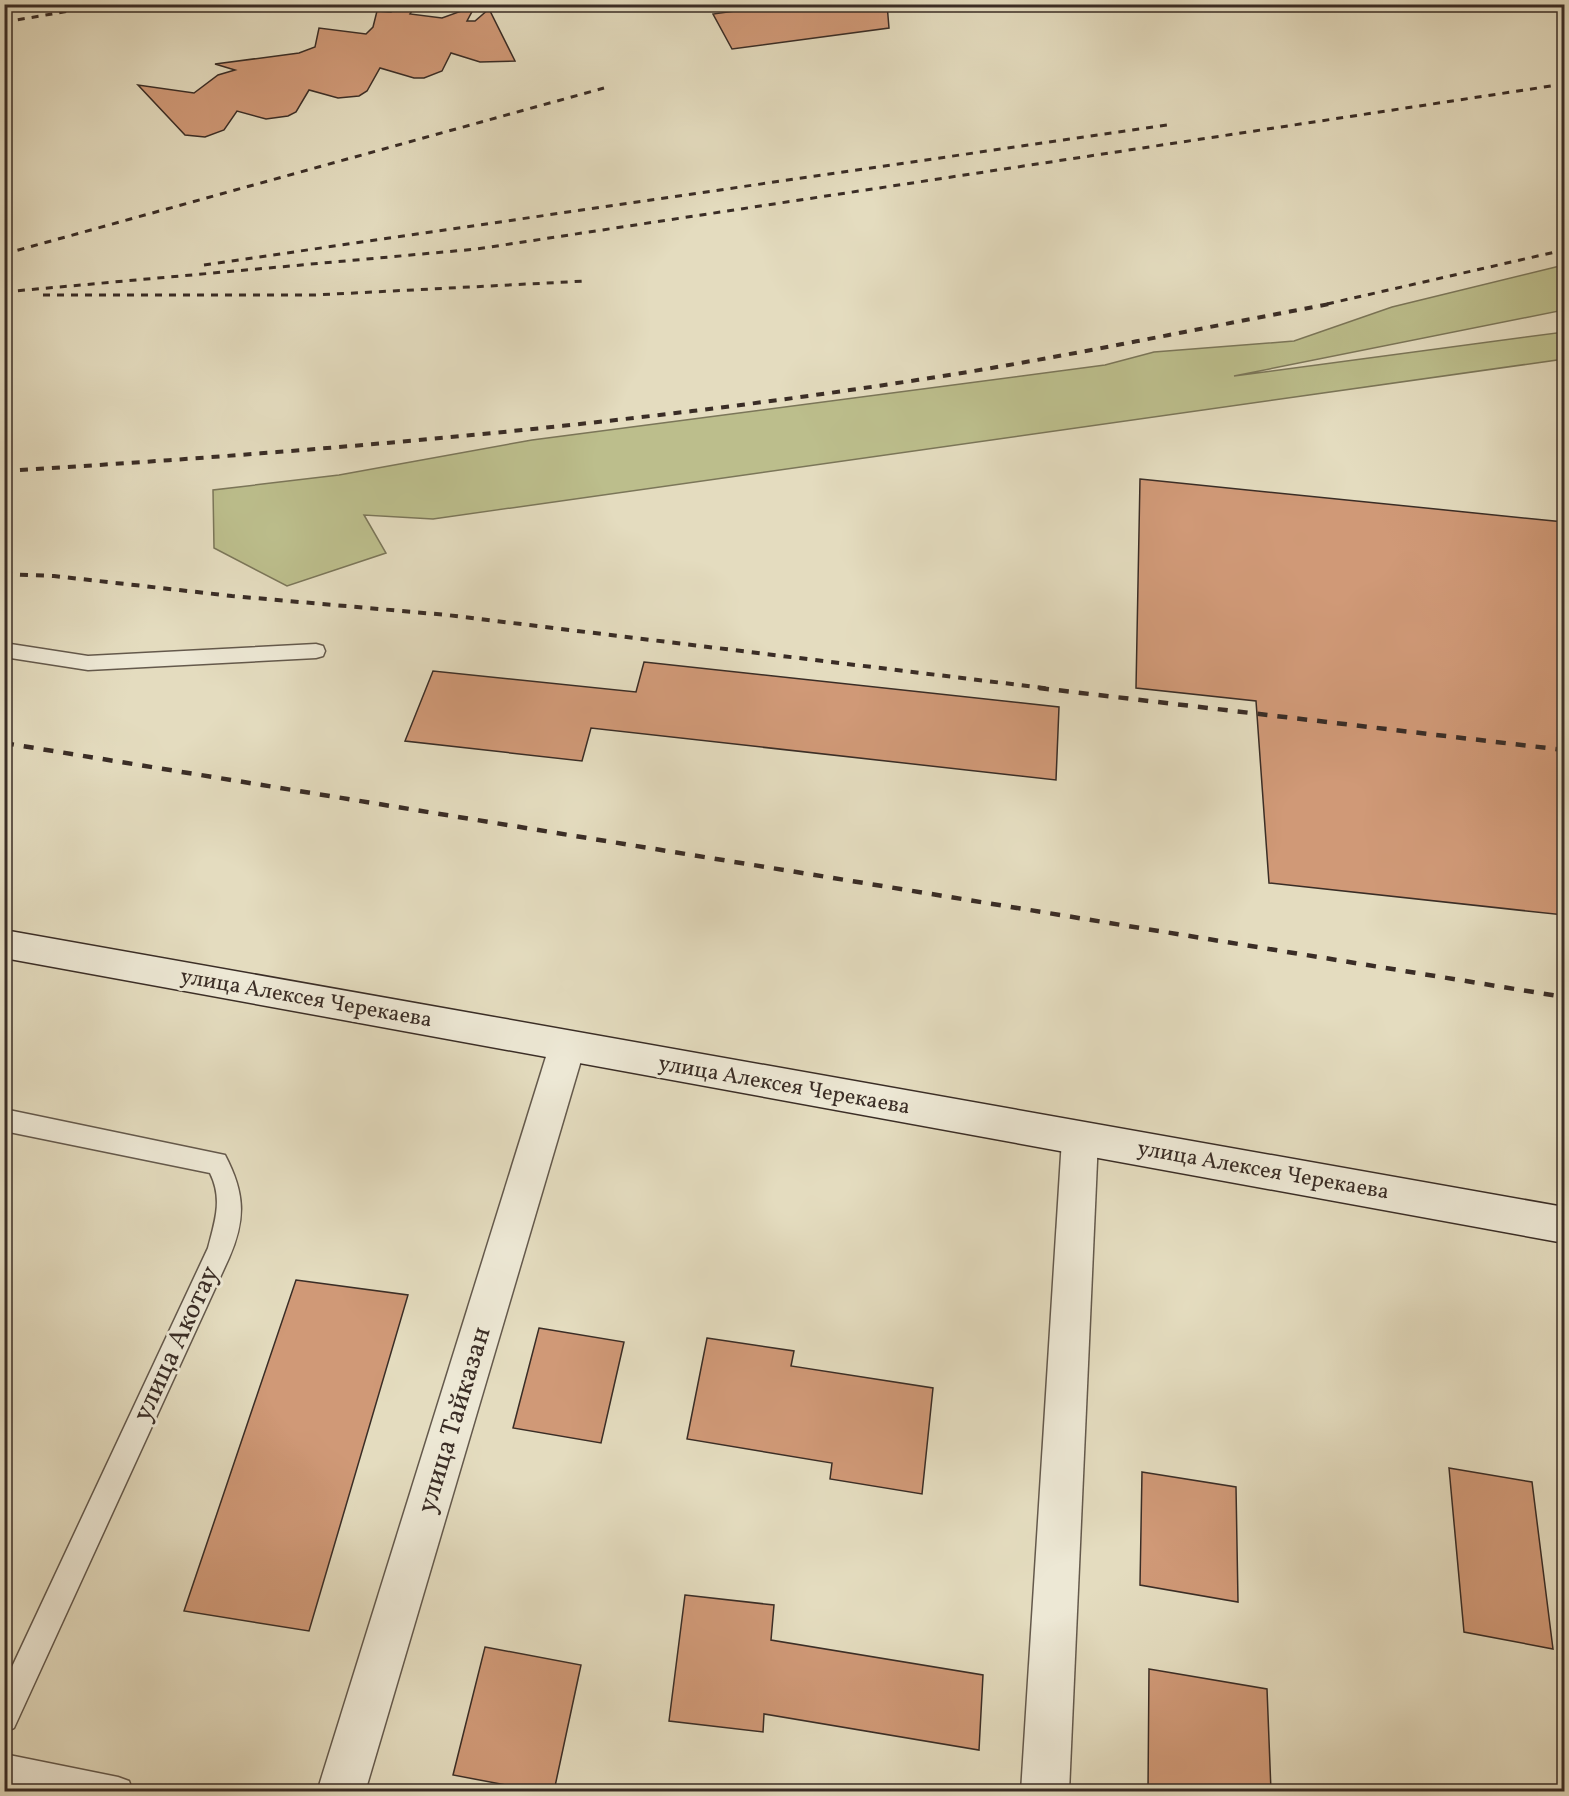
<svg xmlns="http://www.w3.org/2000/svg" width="1569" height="1796" font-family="Vollkorn,serif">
<rect width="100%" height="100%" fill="#e4dcbf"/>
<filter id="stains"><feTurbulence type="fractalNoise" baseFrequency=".00333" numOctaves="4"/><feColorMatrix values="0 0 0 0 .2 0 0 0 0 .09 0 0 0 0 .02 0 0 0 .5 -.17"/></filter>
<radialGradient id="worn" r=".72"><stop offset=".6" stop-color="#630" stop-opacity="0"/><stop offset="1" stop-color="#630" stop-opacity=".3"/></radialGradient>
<path fill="#bcbe8c" stroke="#7b7659" stroke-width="1.5" d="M1564,265V310L1234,376L1564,332V359L433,519L364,515L386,553L287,586L214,548L213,490L339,475L532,440L1105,365L1154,352L1294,341L1392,307Z"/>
<g fill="#d09977" stroke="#3a2d26" stroke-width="1.5">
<path d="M400,4H416L410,14L442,18L475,6L467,21H475L489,9L515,61L480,62L451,53L442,71L424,78H414L380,68L367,91L359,96L338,98L309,90L296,112L288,116L266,119L237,111L224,130L205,137L185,135L138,85L194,93L218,75L235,70L215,64L299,53L315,47L319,28L366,34L373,27L377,11L391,12Z"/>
<path d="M787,4H887L889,28L732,49L713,14Z"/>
<path d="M1140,479L1564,522V915L1269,883L1256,701L1136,688Z"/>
<path d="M644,662L1059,707L1056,780L591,728L582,761L405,741L433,671L636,692Z"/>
<path d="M296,1280L408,1295L309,1631L184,1611Z"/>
<path d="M539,1328L624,1342L601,1443L513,1428Z"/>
<path d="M707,1338L794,1351L791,1366L933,1388L922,1494L830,1479L832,1463L687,1439Z"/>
<path d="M1449,1468L1532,1482L1553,1649L1464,1632Z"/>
<path d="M1142,1472L1236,1487L1238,1602L1140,1585Z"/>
<path d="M685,1595L774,1605L771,1640L983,1675L979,1750L764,1714L763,1732L669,1721Z"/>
<path d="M485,1647L581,1665L554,1791H538L453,1775Z"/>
<path d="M1149,1669L1267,1689L1271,1791H1148Z"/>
</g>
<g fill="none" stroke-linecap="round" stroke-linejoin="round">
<g stroke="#64594c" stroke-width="3">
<g id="lane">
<path d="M4,643L88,656L316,644L323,646L325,651L323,656L316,658L88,670L4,657Z"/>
<path d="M4,1109L225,1155C245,1193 246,1219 229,1258L14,1728L4,1733V1684L208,1248C215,1221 223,1199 210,1173L4,1131Z"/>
<path d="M4,1754L118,1777L129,1781L133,1792H41L4,1784Z"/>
</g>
</g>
<g stroke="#64594c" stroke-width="3">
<g id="street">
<path d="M567,1031L580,1036L585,1047L365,1792H317L549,1047L554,1036Z"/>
<path d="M1080,1122L1093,1127L1098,1139L1069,1792H1021L1062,1139L1067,1127Z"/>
</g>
</g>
<g stroke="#3a2d26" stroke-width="3">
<path id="secondary" d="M4,930L1564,1207V1243L4,958Z"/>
</g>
<use href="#lane" fill="#ede8d5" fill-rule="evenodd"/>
<use href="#street" fill="#ede8d5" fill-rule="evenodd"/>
<use href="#secondary" fill="#ede8d5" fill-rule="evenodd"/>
<g stroke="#3a2d26" stroke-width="3" stroke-dasharray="7 7" stroke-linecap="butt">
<path d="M4,11L57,4"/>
<path d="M4,22L112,4"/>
<path d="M4,254L604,88"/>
<path d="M204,265L1173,124"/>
<path d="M4,292L477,249L1564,84"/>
<path d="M43,295H315L586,281"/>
<path d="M1327,304L1564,250"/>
</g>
<g stroke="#3a2d26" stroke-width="4" stroke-dasharray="8 8" stroke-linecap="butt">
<path d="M4,471C314,452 624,426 930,378C1066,357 1200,328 1335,303"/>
<path d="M4,574L54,576L232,596L447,615L1052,689"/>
</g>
<g stroke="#3a2d26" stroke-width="4.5" stroke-dasharray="10 10" stroke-linecap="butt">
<path d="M1039,688L1564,750"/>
<path d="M4,743L1564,997"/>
</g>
</g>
<g text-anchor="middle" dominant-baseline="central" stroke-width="6" stroke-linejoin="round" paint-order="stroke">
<g font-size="22" fill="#3a2d26" stroke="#ede8d5">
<text transform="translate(306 999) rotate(10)">улица Алексея Черекаева</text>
<text transform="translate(784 1086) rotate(10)">улица Алексея Черекаева</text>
<text transform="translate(1263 1171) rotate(10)">улица Алексея Черекаева</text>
</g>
<g font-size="27" fill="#3a2d26" stroke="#ede8d5">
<text transform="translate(177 1344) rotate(-65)">улица Акотау</text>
<text transform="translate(455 1420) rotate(-73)">улица Тайказан</text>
</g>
</g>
<rect width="1569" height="1796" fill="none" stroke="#e4dcbf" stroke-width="24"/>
<rect x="6" y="6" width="1557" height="1784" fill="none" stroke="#3a2d26" stroke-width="3"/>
<rect x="12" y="12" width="1545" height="1772" fill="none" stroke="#3a2d26" stroke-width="1.5"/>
<rect width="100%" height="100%" filter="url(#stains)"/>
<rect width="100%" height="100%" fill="url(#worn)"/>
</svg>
